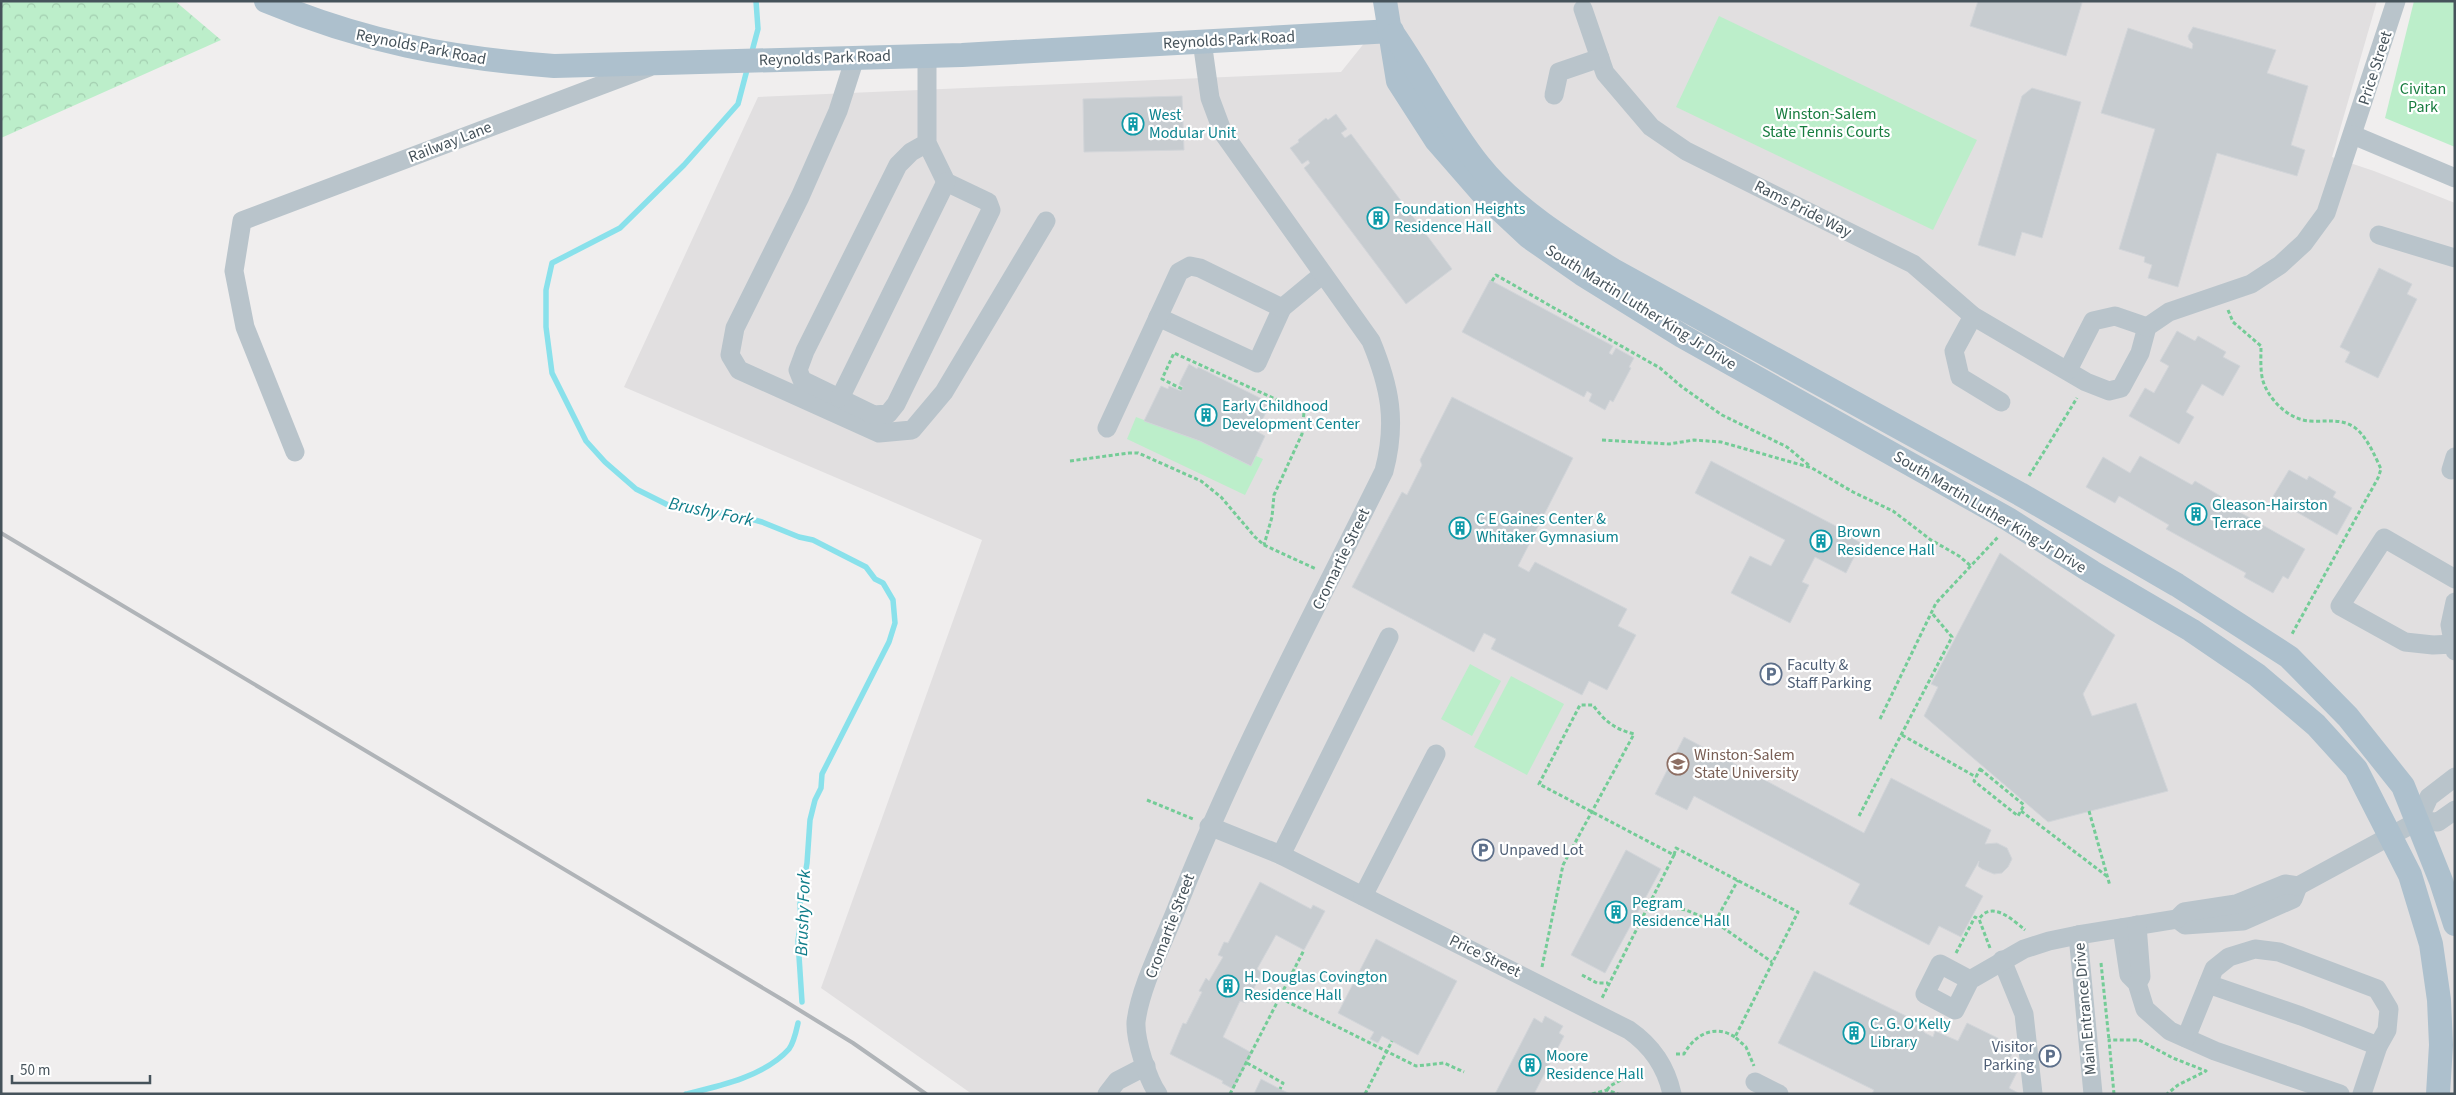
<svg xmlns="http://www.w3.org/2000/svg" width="2456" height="1095" font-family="'Source Sans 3',sans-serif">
<defs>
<pattern id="forest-crowns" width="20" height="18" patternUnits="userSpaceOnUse" patternTransform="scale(1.25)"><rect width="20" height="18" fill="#bceeca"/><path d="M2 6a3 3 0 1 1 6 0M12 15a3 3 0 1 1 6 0" fill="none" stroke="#a3ceb0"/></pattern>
</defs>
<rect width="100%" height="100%" fill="#f0eeee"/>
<path fill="#e1dfe0" d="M1398,1H2377L2332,157L2374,171L2455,203V1094H972L821,988L982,540L624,387L758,97L1341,72Z"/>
<path fill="url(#forest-crowns)" d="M1,1H175L221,40L1,138Z"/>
<g fill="#bceeca">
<path d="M2414,1H2455V147L2385,118Z"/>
<path d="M1719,16L1977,140L1933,230L1676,107Z"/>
<path d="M1136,417L1200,441L1251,466L1256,456L1263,459L1245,495L1127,439Z"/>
<path d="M1470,664L1501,681L1472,736L1441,719Z"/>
<path d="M1511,676L1564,704L1527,775L1474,747Z"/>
</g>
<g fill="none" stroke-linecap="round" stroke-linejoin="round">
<g stroke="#89e1eb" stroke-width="5.5">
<path d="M751,55L758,29L756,1"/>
<path d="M748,66L738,104L684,165L620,228L552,263L546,290V327L552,373L586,441L605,462L636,489L672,507L701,510L706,513H729L762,522L799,537L813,540L866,567L875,579L883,583L893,600L895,623L889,642L822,774L821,788L815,800L810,820L807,863L800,904L801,920L798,941L802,1002"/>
<path d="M686,1094C720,1086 765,1076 789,1049C794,1042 796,1032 798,1023"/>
</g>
</g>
<g fill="#c7ccd0" stroke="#d2d5d9">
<path d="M1978,1H2076L2082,3L2066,56L1970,26Z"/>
<path d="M2193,27L2276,50L2267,73L2308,86L2291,145L2305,150L2297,176L2217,153L2178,287L2148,278L2152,265L2144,262L2145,257L2119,249L2155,129L2101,113L2128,28L2192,49L2193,44L2189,40L2188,36Z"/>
<path d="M2032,88L2081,102L2042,238L2022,232L2015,256L1978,245L2022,96Z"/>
<path d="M1182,96L1184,150L1084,152L1083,99Z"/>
<path d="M1336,114L1347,129L1341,133L1345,138L1351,134L1452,269L1406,304L1304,168L1310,163L1308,160L1302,164L1290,148L1299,142L1298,140L1326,118L1328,120Z"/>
<path d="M2379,268L2412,284L2407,294L2417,299L2378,378L2345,362L2350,352L2340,347Z"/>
<path d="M1490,280L1613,346L1609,353L1612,355L1616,348L1634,358L1629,367L1631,368L1613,402L1610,400L1605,410L1589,401L1592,394L1587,391L1584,397L1462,332Z"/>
<path d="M2177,331L2195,341L2198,336L2226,352L2223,357L2240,366L2223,396L2202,384L2186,412L2194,417L2179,444L2129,416L2145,388L2154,393L2169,366L2160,361Z"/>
<path d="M1189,364L1197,369L1198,367L1270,403L1261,423L1256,420L1253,424L1258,427L1256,431L1265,436L1251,466L1200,441L1144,421L1161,386L1168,389L1169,386L1181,391L1183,387L1179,384Z"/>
<path d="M1452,397L1573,458L1518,566L1529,572L1535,562L1627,609L1618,626L1636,635L1607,690L1589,681L1582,695L1491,649L1496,639L1484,633L1474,652L1352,587L1402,492L1407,495L1422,465L1420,460Z"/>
<path d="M2140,456L2192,485L2195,481L2222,497L2220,501L2305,549L2288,579L2283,576L2273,593L2244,577L2246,573L2166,529L2169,525L2119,496L2115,503L2086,487L2103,457L2130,473Z"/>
<path d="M1711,461L1855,536L1854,539L1861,543L1846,573L1815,557L1802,582L1809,585L1790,623L1731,593L1750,556L1771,566L1785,540L1695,493Z"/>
<path d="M2289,470L2307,480L2309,476L2336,492L2333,497L2352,508L2337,535L2272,498Z"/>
<path d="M2000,553L2115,635L2083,694L2092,716L2136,703L2168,791L2048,822L1924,716L1938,687L1931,684Z"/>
<path d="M1684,737L1864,833L1891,778L1991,830L1985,844L1997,843L2007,848L2012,859L2008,867L2002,873L1994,874L1982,869L1978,866L1979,861L1965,886L1983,896L1961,937L1939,926L1929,945L1849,904L1860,884L1694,796L1687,810L1655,794Z"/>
<path d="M1626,850L1661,869L1605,973L1571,955Z"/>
<path d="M1260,882L1311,909L1313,905L1325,911L1304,950L1276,935L1257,969L1262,973L1246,1003L1240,1001L1223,1037L1252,1053L1233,1089L1222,1083L1223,1081L1170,1054L1183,1023L1186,1024L1202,992L1199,991L1206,978L1209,981L1223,957L1218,955L1224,942L1228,943Z"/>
<path d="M1376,939L1457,981L1418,1055L1382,1036L1378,1043L1370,1039L1374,1032L1338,1013Z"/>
<path d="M1814,971L1906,1016L1903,1022L1919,1026L1925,1033L1933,1037L1935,1031L1958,1041L1967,1023L2016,1047L2006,1065L2018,1070L2009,1088L2020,1094H1872L1874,1090L1778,1043Z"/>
<path d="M1545,1016L1563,1026L1559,1033L1564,1036L1534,1094H1495L1534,1018L1542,1023Z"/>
<path d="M1261,1079L1280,1089L1290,1094H1254Z"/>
</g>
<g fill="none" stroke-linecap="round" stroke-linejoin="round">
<g stroke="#74cc97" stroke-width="3" stroke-dasharray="4 2.5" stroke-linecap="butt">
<path d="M1492,281L1496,275L1660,368L1682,387L1722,415L1787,447L1810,466"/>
<path d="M2228,310L2233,322L2261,346C2261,357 2260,371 2263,381C2269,400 2289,420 2310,421C2326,422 2340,418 2354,427C2366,435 2375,456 2381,469L2378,478L2292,634"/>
<path d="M1182,389L1162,379L1174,353L1304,412L1302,434L1274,495L1272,517L1264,545"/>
<path d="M1602,440L1669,444L1694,440L1721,442L1812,468L1853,492L1893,511L1931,540L1959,556L1971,566"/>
<path d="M1070,461L1129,453H1138L1145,456L1201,481L1221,497L1255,537L1264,545L1316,569"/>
<path d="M2029,476L2077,398"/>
<path d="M1880,719L1936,603L1998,537"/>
<path d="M1902,735L1976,777"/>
<path d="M1980,769L2024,805L2018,816L1974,781Z"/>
<path d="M1147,800L1193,819"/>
<path d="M2021,811L2108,877"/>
<path d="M2089,811L2110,886"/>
<path d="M1859,816L1952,637L1931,612"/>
<path d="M1674,855L1676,848L1798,912L1735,1037L1746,1047L1754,1066"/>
<path d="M1649,904L1686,910L1715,922L1772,962"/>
<path d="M1715,922L1738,880"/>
<path d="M1990,948L1979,919C1992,900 2013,920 2025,930"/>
<path d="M1956,953L1975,917L1979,919"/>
<path d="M2101,963L2109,1040"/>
<path d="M1542,967L1563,865L1634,734C1615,729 1605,722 1593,705H1580L1539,784L1674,855L1602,998"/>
<path d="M1582,975L1597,983H1608"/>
<path d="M1280,998L1416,1066L1444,1063L1464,1072"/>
<path d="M1676,1054H1684C1695,1034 1715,1024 1735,1037"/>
<path d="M1247,1063L1283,1083L1280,1089"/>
<path d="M1607,1090L1610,1086L1643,1068"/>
<path d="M1230,1094L1304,950"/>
<path d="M1365,1094L1392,1041"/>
<path d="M1592,1094L1607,1090L1618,1094"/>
<path d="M2114,1094L2109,1040H2139L2173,1058L2206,1071L2178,1085L2167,1094"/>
</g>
<g stroke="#b9c4cb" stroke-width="19">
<path d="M1583,9L1605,73L1651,127L1686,151L1913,264L1973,316L2086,382L2109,391L2121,388L2140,353L2147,327L2169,312L2251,284L2280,265L2304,243L2326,213L2396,1"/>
<path d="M855,58L838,111L800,197L735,328L730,355L739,370L879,433L912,430L944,392L1046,221"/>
<path d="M1554,95L1559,72L1600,58"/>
<path d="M2353,135L2455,178"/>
<path d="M927,143L946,182L988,202L991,210L896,404L888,414L874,415L802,380L798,370L805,351L898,165L911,152L927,143V56"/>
<path d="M2379,235L2455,258"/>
<path d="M1973,316L1954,351L1960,377L2001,402"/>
<path d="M1158,317L1257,363L1282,308"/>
<path d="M2068,370L2093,321L2115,316L2147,327"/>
<path d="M840,398L946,182"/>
<path d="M1107,428L1179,272L1190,266L1200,268L1282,308L1323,274"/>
<path d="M295,452L245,327L234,271L242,221L649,67"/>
<path d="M2451,470L2455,457"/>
<path d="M2455,602L2450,625L2455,651"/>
<path d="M2454,644L2433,645L2405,642L2340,606L2384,538L2455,579"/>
<path d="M2418,821L2429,797L2455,777"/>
<path d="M1209,826L1281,855L1629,1030C1652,1046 1666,1066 1672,1094"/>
<path d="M1281,855L1389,637"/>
<path d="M1363,896L1436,754"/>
<path d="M2177,919L2185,925L2243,921L2293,899L2298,886"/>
<path d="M2122,928L2129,975L2137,983L2145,1009L2170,1031L2215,1051L2340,1094"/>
<path d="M2078,935L2093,1094"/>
<path d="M2002,960L2024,1014L2033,1094"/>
<path d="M1970,980L1940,964L1925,994L1955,1010L1970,980L2024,949L2049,941L2078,935L2177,919L2184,912L2236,904L2285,884L2298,886L2418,821L2438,822L2455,810"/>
<path d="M2137,983L2141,977L2137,925"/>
<path d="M2208,984L2301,1016L2378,1046"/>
<path d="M2186,1038L2214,969L2229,957L2255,949L2279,952L2377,989L2389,1009L2387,1030L2378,1046L2362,1094"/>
<path d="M1755,1082L1779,1094"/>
<path d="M1107,1094L1117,1081L1146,1066"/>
<path d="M1158,1094C1148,1080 1135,1040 1136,1022C1140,987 1165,939 1178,905C1237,756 1313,615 1384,471C1397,422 1390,387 1371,341L1223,133L1210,98L1202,41"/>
</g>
<g stroke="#adc0cd" stroke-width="24">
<path d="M266,1C364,42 449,58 554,66L962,55L1392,31"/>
<path d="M1385,1L1398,81L1436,140L1484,195L1529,237L1582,274L1682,336L2008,519L2092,572L2191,630L2257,675L2316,725L2356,769L2410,875L2431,944L2439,1000L2441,1045L2438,1094"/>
<path d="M1394,35C1423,77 1447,125 1479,165C1513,208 1566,241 1613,270L2020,494L2177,585L2289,657L2348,717L2403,786L2441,881L2455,924"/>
</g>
<path stroke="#b0b4b8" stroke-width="4" d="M1,533L783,1000L853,1043L926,1094"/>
</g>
<defs>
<g id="building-ring" transform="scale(1.125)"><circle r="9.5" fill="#fff" stroke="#0f9aa8" stroke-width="1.5"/><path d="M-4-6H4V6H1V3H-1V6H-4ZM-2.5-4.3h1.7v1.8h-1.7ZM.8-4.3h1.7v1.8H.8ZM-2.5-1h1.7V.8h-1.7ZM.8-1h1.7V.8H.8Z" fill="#0f9aa8"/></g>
<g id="parking-ring" transform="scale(1.125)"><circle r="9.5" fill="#fff" stroke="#5c6f8a" stroke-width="1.5"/><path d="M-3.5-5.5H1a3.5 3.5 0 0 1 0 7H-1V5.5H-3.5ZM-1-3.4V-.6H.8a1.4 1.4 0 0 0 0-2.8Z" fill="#5c6f8a"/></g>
<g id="university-ring" transform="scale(1.125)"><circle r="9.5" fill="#fff" stroke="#8d6e63" stroke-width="1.5"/><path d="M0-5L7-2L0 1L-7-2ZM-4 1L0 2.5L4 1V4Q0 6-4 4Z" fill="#8d6e63"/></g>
</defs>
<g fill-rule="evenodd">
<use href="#building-ring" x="1133" y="124"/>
<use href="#building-ring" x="1378" y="218"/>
<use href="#building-ring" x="1206" y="415"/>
<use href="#building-ring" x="2196" y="514"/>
<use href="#building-ring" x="1460" y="528"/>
<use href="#building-ring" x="1821" y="541"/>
<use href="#parking-ring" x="1771" y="674"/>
<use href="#university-ring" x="1678" y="764"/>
<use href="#parking-ring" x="1483" y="850"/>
<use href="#building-ring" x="1616" y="912"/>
<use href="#building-ring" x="1228" y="986"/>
<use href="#building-ring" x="1854" y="1033"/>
<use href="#parking-ring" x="2050" y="1056"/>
<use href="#building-ring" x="1530" y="1065"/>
</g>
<g text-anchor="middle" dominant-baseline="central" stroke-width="4.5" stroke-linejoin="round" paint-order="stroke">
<g font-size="16" fill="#46535b" stroke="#fff">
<text transform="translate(1229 40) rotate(-3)">Reynolds Park Road</text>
<text transform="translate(421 47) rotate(11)">Reynolds Park Road</text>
<text transform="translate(825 58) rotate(-2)">Reynolds Park Road</text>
<text transform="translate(2375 68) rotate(-72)">Price Street</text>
<text transform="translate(450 142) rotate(-21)">Railway Lane</text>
<text transform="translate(1803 209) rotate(27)">Rams Pride Way</text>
<text transform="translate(1641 307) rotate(32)">South Martin Luther King Jr Drive</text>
<text transform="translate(1990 512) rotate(31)">South Martin Luther King Jr Drive</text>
<text transform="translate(1341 559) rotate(-64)">Cromartie Street</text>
<text transform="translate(1170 926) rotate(-69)">Cromartie Street</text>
<text transform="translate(1485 956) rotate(26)">Price Street</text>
<text transform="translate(2085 1009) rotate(-95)">Main Entrance Drive</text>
</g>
<g font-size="16" fill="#177c3f" stroke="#fff">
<text x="2423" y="89">Civitan<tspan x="2423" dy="18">Park</tspan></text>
<text x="1826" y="114">Winston-Salem<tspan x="1826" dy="18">State Tennis Courts</tspan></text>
</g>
<g font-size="16" fill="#0d838f" stroke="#fff" text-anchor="start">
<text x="1149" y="115">West<tspan x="1149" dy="18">Modular Unit</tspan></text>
<text x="1394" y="209">Foundation Heights<tspan x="1394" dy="18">Residence Hall</tspan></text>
<text x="1222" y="406">Early Childhood<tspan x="1222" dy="18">Development Center</tspan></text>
<text x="2212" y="505">Gleason-Hairston<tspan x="2212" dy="18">Terrace</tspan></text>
<text x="1476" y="519">C E Gaines Center &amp;<tspan x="1476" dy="18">Whitaker Gymnasium</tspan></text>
<text x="1837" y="532">Brown<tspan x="1837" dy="18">Residence Hall</tspan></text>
<text x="1632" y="903">Pegram<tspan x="1632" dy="18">Residence Hall</tspan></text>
<text x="1244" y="977">H. Douglas Covington<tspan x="1244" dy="18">Residence Hall</tspan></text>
<text x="1870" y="1024">C. G. O'Kelly<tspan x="1870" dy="18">Library</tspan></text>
<text x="1546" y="1056">Moore<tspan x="1546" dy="18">Residence Hall</tspan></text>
</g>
<g font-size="16" fill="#4e5e75" stroke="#fff" text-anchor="start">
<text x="1787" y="665">Faculty &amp;<tspan x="1787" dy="18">Staff Parking</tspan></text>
<text x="1499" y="850">Unpaved Lot</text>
<text x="2034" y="1047" text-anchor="end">Visitor<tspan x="2034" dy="18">Parking</tspan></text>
</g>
<g font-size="16" fill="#785e54" stroke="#fff" text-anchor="start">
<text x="1694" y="755">Winston-Salem<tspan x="1694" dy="18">State University</tspan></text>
</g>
<g font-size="18" font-style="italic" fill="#0e7c89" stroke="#fff">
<text transform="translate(711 512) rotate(12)">Brushy Fork</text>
<text transform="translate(803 913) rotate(-88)">Brushy Fork</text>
</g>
</g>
<rect width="2456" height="1095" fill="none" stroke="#46535b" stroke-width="5"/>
<path d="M12 1075v8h138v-8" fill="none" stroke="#46535b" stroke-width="2.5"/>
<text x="20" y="1075" font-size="15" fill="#46535b" stroke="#ffffff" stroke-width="4" paint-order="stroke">50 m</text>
</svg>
